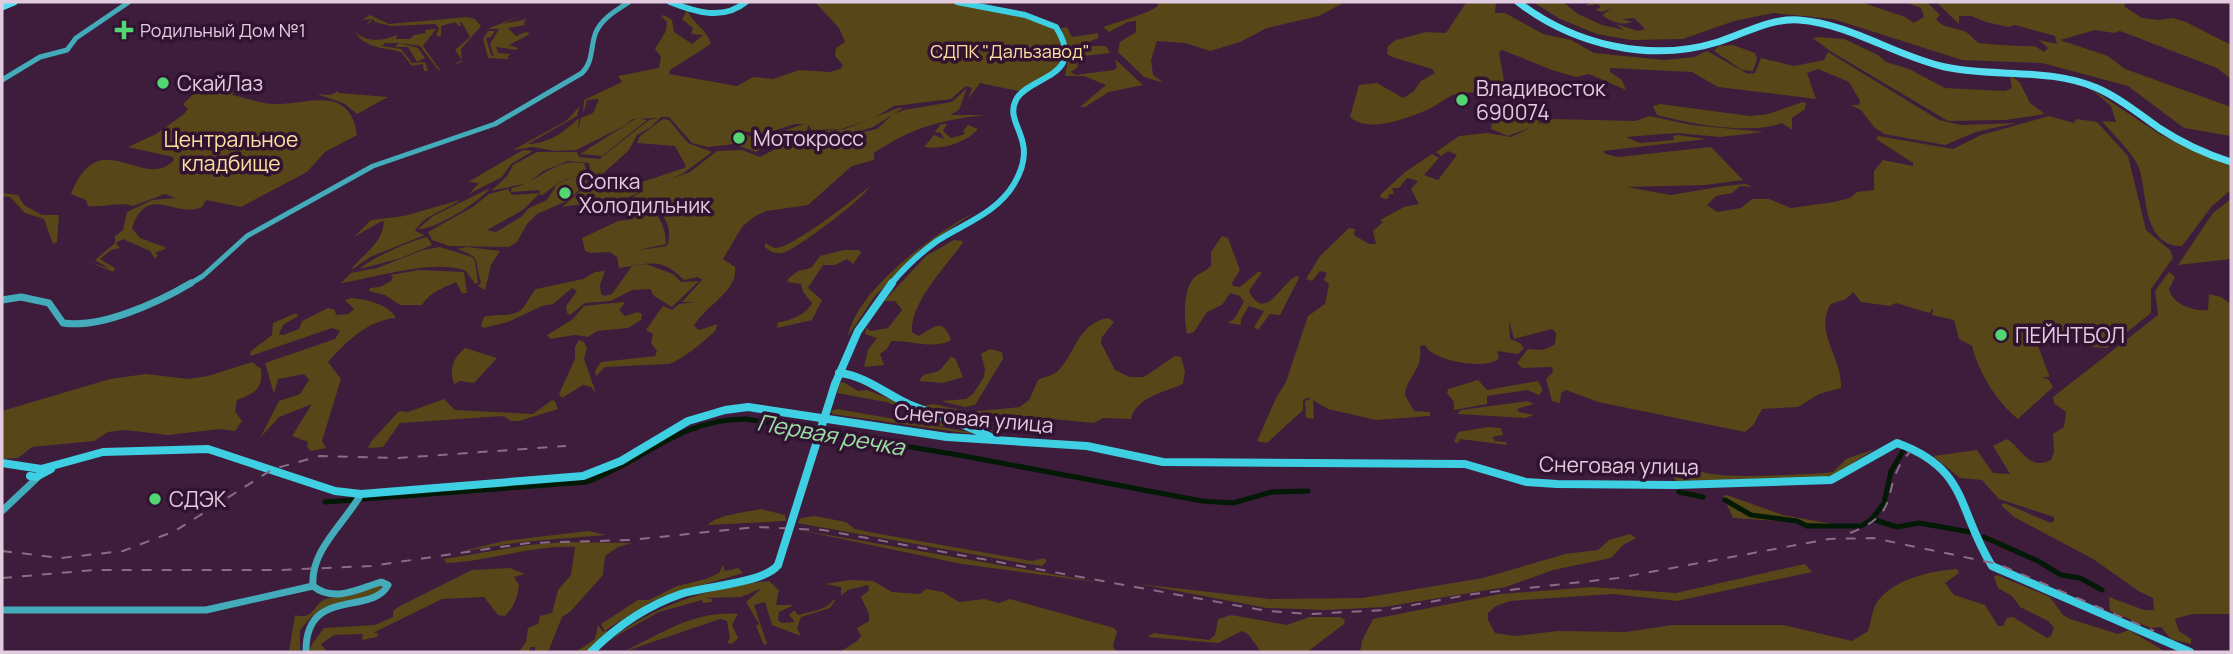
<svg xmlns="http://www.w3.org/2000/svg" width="2233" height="654" font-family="Manrope,sans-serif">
<rect width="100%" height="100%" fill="#3d1c3c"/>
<g fill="#574618">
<path d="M815,2C860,2 908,0 954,2C975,4 1050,16 1059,36C1064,45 1061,57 1059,67L1018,91L980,83L968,99L972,88L966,86L951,99L894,106L872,119L841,129L812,130L808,125L807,131L772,149L765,140L767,136L804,124H795L764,134L740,131L767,145L756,152L734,144L708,147L692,143L669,117H661L651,127L637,135L629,150L596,180L589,178L591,173L589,163L568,161L543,171L528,183L491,191L507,176L513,165L537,152H577L579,157L599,159L649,120L658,118L633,119L624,126L576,150L556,151L532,147L513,150L566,121L580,106L577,116L528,144C550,143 564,132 579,118L578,131L581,118L593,113L599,99L587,100L583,114L584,100L622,82L618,76L659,68L661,57L655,49L666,31L667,22L661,16L664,15L672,20L674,32L692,44L703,35L691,34L693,28L682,19L687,10C693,24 707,29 711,44L670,70L669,74L737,86L753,77L773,79L799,70L830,72L840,69L843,65L835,56L836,48L845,42L839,28Z"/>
<path d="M1156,2H1345L1319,16L1267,28L1240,42L1210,51L1185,43L1157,41L1151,60L1153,75L1164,83L1144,77L1118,52L1120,42L1136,32V21L1128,22L1109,32L1103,27C1117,22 1147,14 1158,6Z"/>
<path d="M1470,2H1496L1495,13H1505L1543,34L1571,40L1594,53L1664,60L1694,57L1707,51L1748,74L1755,73L1761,58L1794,66L1824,60L1828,52L1939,120L1961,125L2016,123L1976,132L1945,145L1884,134L1874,127L1861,110L1851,105H1859L1860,101L1849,82L1818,69L1807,73L1816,99L1718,87L1692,72L1610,68V72L1622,80L1626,90L1589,74L1576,77L1552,70L1502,50L1499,52L1504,81L1498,90C1483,94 1467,91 1453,95C1445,98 1438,105 1429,109C1408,118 1369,134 1350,117L1359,85L1377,83L1403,98L1413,92L1421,81L1435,73L1432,69L1392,57L1387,54L1388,46L1396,40L1426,32L1446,33L1466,3Z"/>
<path d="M1533,2H1563L1578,14L1602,25L1624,30L1616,24L1638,31L1645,29L1634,18L1622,19L1632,22C1622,26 1610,21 1602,15L1612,8L1602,12L1595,10L1601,7L1597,4L1586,6L1591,2H1861L1905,17L1914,23L1924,17L1921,8L1904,2H1927L1940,15L1936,19C1943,29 1956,27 1966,32C1971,35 1975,41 1979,43C1983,44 2032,47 2035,46L2044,52L2048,48L2039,40L2057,44L2055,36L2015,25L2008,27L1986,22L1971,16H1959V24L1936,2H2124L2125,7L2142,18L2159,20L2172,18L2186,22L2231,45V79L2217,68L2120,31L2114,33L2095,30L2060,40L2108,56L2125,69L2231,107V136L2184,128L2128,86L2042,63L1962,60L1833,19L1774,13L1734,21L1683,39L1631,40L1597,34L1560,19Z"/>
<path d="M370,15L389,24L467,17L475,19L481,26L461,49L462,62L453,65L462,60L455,50L470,37L462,23L459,22L462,26H459L455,22L441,26V37L436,35L439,28L435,24L391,26L375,22L372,18L371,22L366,25L371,19L362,20Z"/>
<path d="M520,16L503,24L527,19L524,22L525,25L508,28L516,36L526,32L530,34L509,45L518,48L516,50L496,47L498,53L511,54L507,57L509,59L488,58L483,39L488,31H495L491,37L486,38L491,55L494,57L490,44L499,29H487Z"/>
<path d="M1067,27L1072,37L1098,33V38L1091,41L1089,46H1106L1110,53L1066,58L1067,45L1061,28Z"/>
<path d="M436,29L423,46L440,70L439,71L420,46L400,43L418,48L425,58L417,62L408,47H395L399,43H385L382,46L401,49L412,63L425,62L428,71H424L423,64L412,66L401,52C384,47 364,49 355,31C365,43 384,41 397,35L396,39H410L414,35L426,33L425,30Z"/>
<path d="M1817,37L1844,39L1878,55L1886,62L1909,69L1945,88L2005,91L2012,88L2010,77H2013L2020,83L2030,103L2045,114L2005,120L1948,121L1830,51L1813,38Z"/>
<path d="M1733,45L1755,53L1757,59L1753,71L1742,70L1714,51L1719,46Z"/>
<path d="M1115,59L1143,85L1109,92L1085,107H1080L1106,85L1084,76H1065L1068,60H1077L1078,67L1071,72L1076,75L1114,70L1117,67Z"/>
<path d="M201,87L217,93L228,89L233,92L232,95C246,98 262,104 276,104C309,104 350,84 357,135L325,152L307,172L241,207L206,200L202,207C175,219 148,182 132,228L140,238L167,248L155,253L158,255L155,259L150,251L123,239L116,243L120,248L111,250L100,259L115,268L113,272L87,261L110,269L95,260L115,243V236L123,230L127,212L152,200L176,198L165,194L133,206C123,201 102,208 88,206L86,200L71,194C100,121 143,193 174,160L173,157L128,147L156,134L184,114L188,109L183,104Z"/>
<path d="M967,88L959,110L950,115H984C938,121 913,127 874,153V160L852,166L808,205L767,211L755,216L742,227L723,259L735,267C739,291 703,307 694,326L699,330L717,324L716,330C706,340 682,360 669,364L605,367L596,376L595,371L601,362L655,356L657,351L651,343L653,334L646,330C651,323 657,314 663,306L672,310L679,304L695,302H682L702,280L698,277L684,280C661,256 647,264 619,268L617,257L610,252L590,253L585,251L582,238L618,221L633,219L635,213L632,208L638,202C658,210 665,223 666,244L634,251L667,246C675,223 660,209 641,200L632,205L631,198L654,185L690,172L717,151L742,150L760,157L802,135L814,131L804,147L813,148L829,140L877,129L893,114L904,110L952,102Z"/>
<path d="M2090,88L2161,135L2231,165V190L2212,206L2182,246C2142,246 2148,195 2139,168C2132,151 2113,135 2102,121L2116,122L2111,106Z"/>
<path d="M338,91L339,93L388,97L357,114L345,104L317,94L331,95Z"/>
<path d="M1803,102L1806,103L1805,109L1792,118V130L1782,123C1749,135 1692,124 1657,115L1653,106L1660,104L1750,116L1768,114Z"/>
<path d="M898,108H903L873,127L845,136L829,138L811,147L806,146L823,131L845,129Z"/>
<path d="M1519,110L1537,113L1540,119L1538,124L1553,119L1635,121L1649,116L1692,125L1764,132L1720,137L1677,133L1626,137L1640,143L1674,140L1673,136L1677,135L1707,139L1603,151L1606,154L1618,157L1711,147L1743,180L1705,185L1627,187L1671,195L1724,186L1746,184L1752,187L1740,186L1732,193L1716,196L1707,205L1717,212L1741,208L1752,199H1769L1791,208L1834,202L1850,198L1857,192L1874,190V171L1883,160L1913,166V163L1876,139L1878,136L1953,149L1981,135L2049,116L2074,123L2076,119L2097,122L2128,156L2146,230L2170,250L2173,258L2151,289V313L2107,348L2082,346C2066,328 2056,336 2033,333L2049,375V377H2042L2049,380L2053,387L2018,419C1996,401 1979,373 1972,346L1959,339L1954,320L1932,315L1933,308L1929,313L1896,303L1890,306L1861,302L1853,292L1846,299L1831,304C1813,330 1843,359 1841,388L1819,394L1798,407L1762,409L1754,424L1745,432L1598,402L1566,390L1561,393L1560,403L1552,401L1546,379L1553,372L1552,367L1522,368L1517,363L1528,349C1540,350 1545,351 1555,344L1556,333L1552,329L1514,339L1509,320L1510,339L1520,343L1524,348L1518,354L1497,351L1499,358C1488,371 1431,361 1425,345L1420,346C1423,372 1407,375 1405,395L1414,411L1430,412V416L1376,420L1328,409L1313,400L1314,419L1306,418L1305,401L1311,399L1307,398L1303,400V410L1267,443L1257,441L1276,398L1286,382L1308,316L1325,304L1329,284L1324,280L1327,273L1320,271L1312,281L1306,279L1320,256L1349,228L1355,229L1354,235L1369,244H1376L1373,231L1383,222L1380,220L1404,207L1419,204L1411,189L1418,181L1407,178L1399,188H1392L1394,194H1389L1388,199L1381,198L1380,195L1405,172L1432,154L1439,158L1424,175L1438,180L1457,155L1448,151L1441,156L1436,152L1459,136L1487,133L1511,137L1532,127L1508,136L1491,129L1492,121Z"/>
<path d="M637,118L647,120L602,156L580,154Z"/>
<path d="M663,119L669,120L688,143L712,152L682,174L629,197L562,207L587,185L600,191H615L684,168L686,166L675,146L637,143L640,136Z"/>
<path d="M941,124H947L943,131L951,138L965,134L963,131L968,125L978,129C966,143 942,150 924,147L934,135L944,139L941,133L935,132Z"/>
<path d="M523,150L533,151L511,164L502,177L469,194L479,183L468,182Z"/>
<path d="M584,163L588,176C566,175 558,183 541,196L539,190L511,192L512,188C534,183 548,167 567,163C572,162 579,163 584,163Z"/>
<path d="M575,176L588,181L569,200L537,214L527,224L517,242L509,247L449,246L432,240L428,232L474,206L489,194L508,189L512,195L540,193L523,210L487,230L496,232L521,217L529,208L547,200L557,184Z"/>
<path d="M869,187C868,195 800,247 785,252C777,255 770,252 765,247V243L774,248C790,250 854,199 869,187Z"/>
<path d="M490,188C481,201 433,231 418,229L433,216Z"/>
<path d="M2,193L18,195L24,205L42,215H59L57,242L53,244L44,219L25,213L10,197L2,196Z"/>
<path d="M2231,199V259L2178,265L2213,213Z"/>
<path d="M460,200C445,211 425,214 415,231L425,235L370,257L350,271C363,253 381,246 384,222L382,221L354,237L371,220L404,216Z"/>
<path d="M975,212L922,248L875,296L848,336C857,289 935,233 975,212Z"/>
<path d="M1222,236L1228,238L1240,270L1232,283L1233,286L1240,287L1258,272H1262L1249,291C1266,325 1282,280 1297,276L1299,278L1280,315L1270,314L1258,330L1254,327L1264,311L1249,306L1241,319V325L1228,323L1234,319L1244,302L1240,296L1230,293L1222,305L1207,312L1194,332L1187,334C1184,320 1183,291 1193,279C1198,273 1205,272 1211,266V252Z"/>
<path d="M427,237L432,245L401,258L360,269C368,259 413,240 427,237Z"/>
<path d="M954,240L963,241L962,244C946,266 910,303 912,332L918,336C933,329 942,315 951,340C934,350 911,340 891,341L887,349L880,354L884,365L864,367L868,350L877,338L865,334L866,328L871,331L888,328L902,310L895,301H884L926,256Z"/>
<path d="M440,247L472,257L475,261L478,283L475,284L466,271C436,258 373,278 341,283L351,273L377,268L423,250Z"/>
<path d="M467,247L500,251L491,265L485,290L478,286L481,282C473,259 484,259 457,249Z"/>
<path d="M844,250H859L861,253L853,264L847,259L835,265H823L808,288L822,300L812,320L777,328L778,322C789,322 808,313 812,303L803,292L801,284L787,282L788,279L798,271L811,268L820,256Z"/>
<path d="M646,264L673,274L681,282L699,281L672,307L654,296L650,289L632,290L611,301L585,303L570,315L567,313L566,306L577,291L572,288L553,304L542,306L508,322L483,328L481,325L484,317C496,313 514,318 523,308C528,302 530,295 536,289L583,279L595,272L605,271L600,285L601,294L605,296L612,294L632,266Z"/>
<path d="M419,270L464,272L467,293H462L456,282C443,288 430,292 422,305H400L385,295L369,291L370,288L380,287L391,281L393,277L390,275Z"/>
<path d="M2169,272L2175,277L2169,289C2172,304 2194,312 2208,310L2209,294L2221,297L2231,304V614H2193L2177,618L2175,620L2179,631L2191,639V644L2171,639L2161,627L2151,628L2110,611L2109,597L2144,610H2154L2153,598L2140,592L2093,559L2014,517L2001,505L2004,503L2051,523L2054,521V517L1999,499L1982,480L1960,478L1933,456L1977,450L1993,473L2010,474L1993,446L2007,439C2023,449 2028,471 2051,460L2054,452L2053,434L2064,427L2066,412L2054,403L2053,397L2158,315L2155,291Z"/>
<path d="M351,298C365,299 389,304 396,318C368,320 346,342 328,362L341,379L322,441L326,448L311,451L307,447L308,442L292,436L312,404L279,417L260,438L279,401L300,394L309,380L304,374L278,379L274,394L265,363L335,339L340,331L332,328L250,356L251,351L272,335L273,323L296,313L298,316L283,325L279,334L283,335L299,329L302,321L328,308L335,310L336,315L348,314L354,309L345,300Z"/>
<path d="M623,302L625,303L619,310L625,316L638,312L642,314L641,320L628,328L597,331L588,337L575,335L550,339L547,335L573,319L584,306Z"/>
<path d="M1108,318L1114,322L1102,337L1101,343L1115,370L1130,377H1144L1175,356L1181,357L1185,371L1183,384C1165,392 1136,397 1131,419L1103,418L1094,423L1042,418H1015L1000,415L983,419V423L994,432L923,406L933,404L970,412L1020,407L1029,400L1038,380C1045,376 1054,376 1059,370C1076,351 1079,323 1108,318Z"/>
<path d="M579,340L584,342L587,348L584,359L596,393L591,387L583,385L562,398L559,394L575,359V347Z"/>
<path d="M465,348L497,358L474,383L460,381L454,384C449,368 453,358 465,348Z"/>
<path d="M990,349L1002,352L1003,359L975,405L965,407L941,401L966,399L973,394L984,377L985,369L981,354Z"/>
<path d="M951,357L955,358L963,377L943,383L919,381L923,375L939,371Z"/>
<path d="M252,362L261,369C263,389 255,393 237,400L235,411L242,421L235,431L220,429L168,435L125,430L108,432L94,441L32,447L18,458L2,459V411L110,379L146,374L188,379L208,376Z"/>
<path d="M1478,380L1487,390L1538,381L1543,390L1539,395L1527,390L1487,396V404L1454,410V402L1447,393L1448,389Z"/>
<path d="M843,382L858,391L867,390L961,427L938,426L936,419L886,402L837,393L839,383Z"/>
<path d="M444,399L455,410L533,414L552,400L555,401L558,409L519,421H511L503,416L400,423L383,447L368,448C371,439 391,421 399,411L408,412Z"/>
<path d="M1527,401L1534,404L1517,409L1519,412L1534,415L1525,418L1457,414L1461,410Z"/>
<path d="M837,409L970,432L971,434L832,414L831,411Z"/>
<path d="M1488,427L1501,428L1503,435L1492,437L1495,441L1506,442L1507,445L1460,439L1458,443L1454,442L1458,432Z"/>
<path d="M1875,449L1834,475L1821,478L1677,481L1666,472H1652L1649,468H1662L1678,478L1697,477L1694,469C1716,481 1798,474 1826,473L1833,472L1846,459Z"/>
<path d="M1727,495L1783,515L1833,524H1852L1854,526L1733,518L1723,496Z"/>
<path d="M761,509L785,515L786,521L708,525C716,515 747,512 761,509Z"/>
<path d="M815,516L846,522L855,529L869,532L1032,561L1044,558L1047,561L1042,566L1022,563L797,523L801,518Z"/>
<path d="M794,529L1103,583L962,564Z"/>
<path d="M588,531L606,535L521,542L458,552L504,541Z"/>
<path d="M1630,534L1636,538L1623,545L1611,558L1553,570L1506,587L1384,607L1325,610L1267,608L1140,584L1270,599L1362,598L1483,578L1565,554L1598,550L1609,540Z"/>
<path d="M566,542L632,543L618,547L605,556L603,575L570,612L562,617L548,652H535V647H531L528,652H519L526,642L528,628L538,624L540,616L552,613L558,590L571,575L575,547C532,545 487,562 446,563L444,559L528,545Z"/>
<path d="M1805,564L1812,572L1677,601L1612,594L1510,601L1496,606L1488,613V620L1495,633L1515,636L1558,631L1626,632L1672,625H1783L1852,641L1868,631C1871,622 1872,611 1876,604C1891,579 1931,571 1957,569L1959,573L1945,583L1954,595L1985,605L1998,626H2003L2007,618L2013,617L2047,638L2051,636L2054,628L2048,621L2020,607L2012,596L1998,588L1994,577L1997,575L2050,597L2063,615L2070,619L2118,634L2129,630L2166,652H1360L1362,641L1373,619L1500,594L1591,587L1676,593Z"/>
<path d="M723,565L725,571L738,568L743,573L668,595L649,603L606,630L607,632L586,652H576L595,639L598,625L603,632L605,631L601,624L638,600H649L677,586L706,579L719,573Z"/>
<path d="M510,568L525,574L514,577L519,585C517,599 514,607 505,616L498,615L484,597L442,599L373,633H378L377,637L362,640L363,634L334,635L321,644L327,652H309L312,644L324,628L375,625L393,617V611L398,607L472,570Z"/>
<path d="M850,580L873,581L892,592L920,594L926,589L943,592L959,602L984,599L999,603L1010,599L1114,628L1117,631L1113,646L1116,652H840L857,641L861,636L857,628L869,621V614L861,597L869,590L868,585L848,590L841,596V587L825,584Z"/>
<path d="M769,581L779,590L776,605H794L779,612L778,620L782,623L795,622L789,615L794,610L798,615C809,612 827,610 833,600L836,599L830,608L801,617L797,628L801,636L772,625L765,602L754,605L767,644L764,645L756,626L759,624L746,602L762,588L741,597L704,598L712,599V602L703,603L702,600L659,612L611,639C657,604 712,587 769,581Z"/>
<path d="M380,585L383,586L377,593L312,616L300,630V650L289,651L295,615C315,621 313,603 326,599C344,594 362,591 380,585Z"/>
<path d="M738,614L732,625L738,638L732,644L727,643L730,638L727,621L720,619L623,652C660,634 695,610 738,614Z"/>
<path d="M1231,615L1287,625L1309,617H1340L1345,620L1344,624L1307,652H1261L1248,634L1242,631L1218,643L1147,637L1154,633L1209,640L1215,635L1218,619Z"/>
</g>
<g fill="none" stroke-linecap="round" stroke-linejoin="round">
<g stroke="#021906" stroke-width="5">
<path d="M1679,492L1703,497"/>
<path d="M364,499L587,482C646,460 679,419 746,419L964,456L1202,501L1233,503L1272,492L1308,491"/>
<path d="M1725,500L1751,515L1797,521L1807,526H1861L1872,519L1884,503L1891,471L1905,448"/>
<path d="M325,502L353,500"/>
<path d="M1872,519L1897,527L1919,523L1970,532"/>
<path d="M1984,537L2038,561L2061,575L2080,578L2102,590"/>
</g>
<g stroke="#43abba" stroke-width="5">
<path d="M2,80L40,57L67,50L76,38L129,2"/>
<path d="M188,285L203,276L247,236L373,166L495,124L582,73C594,61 590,46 596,32C602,18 617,10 629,2"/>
</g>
<g stroke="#43abba" stroke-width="7">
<path d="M2,300L21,297L49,303L63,323C101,329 159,302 191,283"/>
<path d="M2,511L38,477"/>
<path d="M313,586C310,550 345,523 361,494"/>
<path d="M2,610H206L313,586"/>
<path d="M306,652C305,586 372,616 388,585L381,582C358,589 334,603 313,586"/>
</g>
<g stroke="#3fcfe3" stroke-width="6">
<path d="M670,2C695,12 723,21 746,2"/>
<path d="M890,285C904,268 920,253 937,241C963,224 997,213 1014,184C1021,172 1026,157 1023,144C1020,127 1007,115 1017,98C1032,75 1087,77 1056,27L1025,15L957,2"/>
</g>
<g stroke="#3fcfe3" stroke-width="8">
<path d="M839,373C864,375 886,394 908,404C937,416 967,424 994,439"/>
<path d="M835,384L858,331L892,283"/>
<path d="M2,463L41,469L103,452L208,449L335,491L361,494L583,476L621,461L688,421L725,410L748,407L947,437L1087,446L1163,462L1465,464L1526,482L1557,484L1676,485L1831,480L1897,443C1969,469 1957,510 1992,566L2190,652"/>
<path d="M30,476L36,477L51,469"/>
<path d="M591,652C617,626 646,606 681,594C706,586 764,583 778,565"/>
</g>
<g stroke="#56ddf0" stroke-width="7">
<path d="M1518,2C1574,45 1650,63 1718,42C1746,33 1770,18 1799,20C1851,24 1895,56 1945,67C1996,78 2048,67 2097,88C2120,98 2139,114 2159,128C2182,143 2205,154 2231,162"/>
<path d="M2,7L14,2"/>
</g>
<g stroke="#886d87" stroke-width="2" stroke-dasharray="10 10" stroke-linecap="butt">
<path d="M1850,533C1907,511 1877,487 1910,452"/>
<path d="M2,551L61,558L123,551L175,531L273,469L320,456L398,458L566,446"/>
<path d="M2,578L94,570H279L371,566L528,543L630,540L756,527L823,530L1267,611L1310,614L1386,610L1473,594L1618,578L1829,539L1873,538L1998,564L2154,631"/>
</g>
<path stroke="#3fcfe3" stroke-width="8" d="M778,565L835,384"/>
</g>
<g fill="#53d672" stroke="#321231" stroke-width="2.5">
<path d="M120.5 19.5h7v7h7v7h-7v7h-7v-7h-7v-7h7z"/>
<circle cx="163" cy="83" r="7"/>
<circle cx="1462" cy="100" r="7"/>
<circle cx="739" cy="138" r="7"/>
<circle cx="565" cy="193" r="7"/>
<circle cx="2001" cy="335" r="7"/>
<circle cx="155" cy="499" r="7"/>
</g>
<g text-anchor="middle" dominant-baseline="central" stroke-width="7" stroke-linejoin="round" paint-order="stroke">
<g font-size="18" fill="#e0cbdf" stroke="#321231" text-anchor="start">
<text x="140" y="30">Родильный Дом №1</text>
</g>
<g font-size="18" fill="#fce09e" stroke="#321231">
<text x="1010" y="51">СДПК "Дальзавод"</text>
</g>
<g font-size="21" fill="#e0cbdf" stroke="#321231" text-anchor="start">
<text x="177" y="83">СкайЛаз</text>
<text x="1476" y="88">Владивосток<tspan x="1476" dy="24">690074</tspan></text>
<text x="753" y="138">Мотокросс</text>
<text x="579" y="181">Сопка<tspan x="579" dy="24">Холодильник</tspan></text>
<text x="2015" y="335">ПЕЙНТБОЛ</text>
<text x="169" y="499">СДЭК</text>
</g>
<g font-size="21" fill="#fce09e" stroke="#321231">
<text x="231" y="139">Центральное<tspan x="231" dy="24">кладбище</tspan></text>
</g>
<g font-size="21" fill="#e0cbdf" stroke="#321231">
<text transform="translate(974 418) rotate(5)">Снеговая улица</text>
<text transform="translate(1619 465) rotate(1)">Снеговая улица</text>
</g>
<g font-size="23" font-style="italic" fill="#98e1a3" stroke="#321231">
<text transform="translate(831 434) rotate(10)">Первая речка</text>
</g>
</g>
<rect width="2233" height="654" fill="none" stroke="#e0cbdf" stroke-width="7"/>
</svg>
